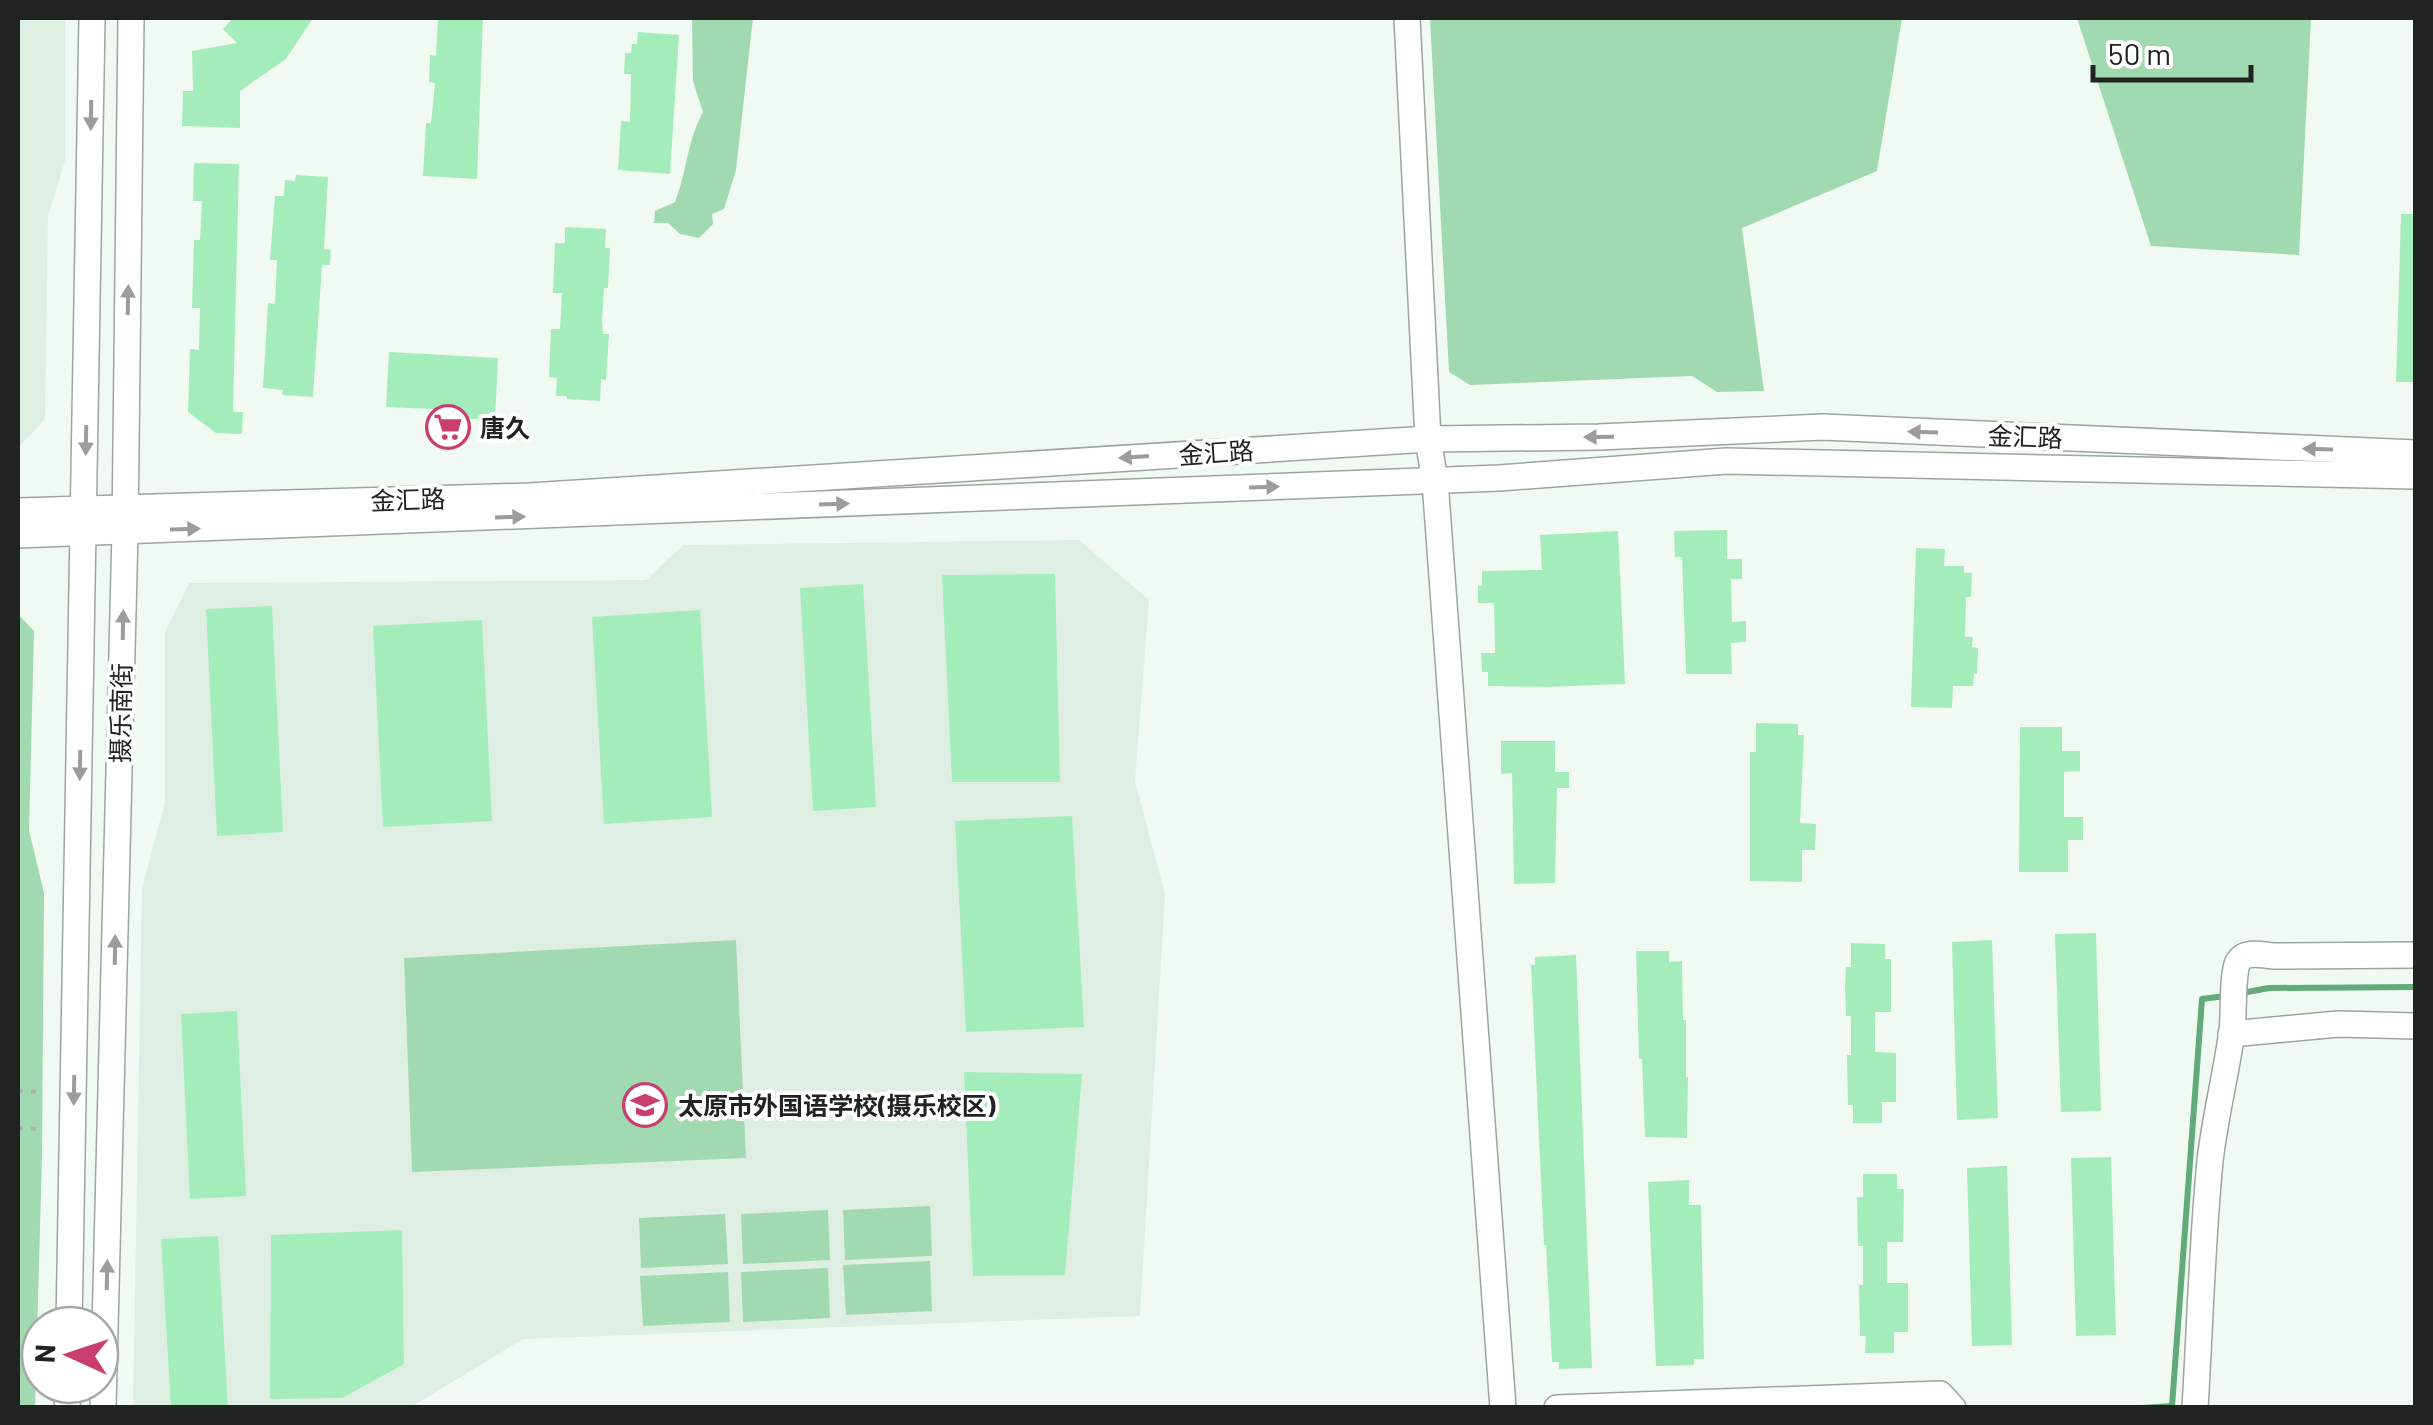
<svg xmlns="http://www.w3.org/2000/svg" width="2433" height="1425" font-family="Barlow,'Noto Sans SC',sans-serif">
<rect width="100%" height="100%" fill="#f1f9f3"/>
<g fill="#dfeee3">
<path d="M18,18H65V161L48,216L45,419L18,448Z"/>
<path d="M1079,540L1149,600L1135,781L1165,894L1140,1316L523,1339L411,1407L133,1408L142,888L165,802V632L189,583L646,580L683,545Z"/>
</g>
<g fill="#a1dab1">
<path d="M692,18H753L736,170L724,209L712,214L713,224L699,238L680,234L668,223H654L655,211L675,202C687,172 687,141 703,112L693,81Z"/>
<path d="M1430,18H1902L1877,171L1742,228L1764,391L1717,392L1692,376L1470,385L1449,372Z"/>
<path d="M2077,18H2311L2299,255L2151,246Z"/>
<path d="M18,614L34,631L29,830L44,893L42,1156L35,1408L18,1407Z"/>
<path d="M736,940L746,1158L412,1172L404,958Z"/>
<path d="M930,1206L932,1256L845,1260L843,1210Z"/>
<path d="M828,1210L830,1260L743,1264L741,1214Z"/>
<path d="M725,1214L728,1264L641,1268L639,1218Z"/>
<path d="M930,1261L932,1311L846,1315L843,1265Z"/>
<path d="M828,1268L830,1318L743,1322L741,1272Z"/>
<path d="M728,1272L730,1322L643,1326L640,1276Z"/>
</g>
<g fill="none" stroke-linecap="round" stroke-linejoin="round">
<g stroke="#63aa7a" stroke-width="6">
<path d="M2242,993L2269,988L2416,987"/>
<path d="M2142,1408L2172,1406L2202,999L2225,996"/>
</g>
</g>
<g fill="#a4edba">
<path d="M233,18H313L286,59L240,91V128L182,126L183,91H193L192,51L237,43L223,29Z"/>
<path d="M438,18H483L477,179L423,176L426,123H431L435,83L429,82L430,55L436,56Z"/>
<path d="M638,32L679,35L670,174L618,170L621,121L630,122L631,74H624L625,53H631L632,44H637Z"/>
<path d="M194,163L239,164L233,412H243L242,434L216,433L188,412L190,349L199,350L200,308H192L194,240H200L202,201H193Z"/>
<path d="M296,175L328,177L324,249L331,250L330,265H322L313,397L282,395L283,390L263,388L268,303L275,304L277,260H270L275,196H284L285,180L295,181Z"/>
<path d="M2401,214H2416V382H2396Z"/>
<path d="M565,227L606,229L605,248H610L608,288H604L602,321L603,334H609L606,380L601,379L600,401L567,399V396H556L557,378L549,377L551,329H560L562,293H553L555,243H565Z"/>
<path d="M389,352L498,358L495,420L456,418V410L386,407Z"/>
<path d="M1727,530V559H1742V579H1731L1732,622L1746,621V642L1731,643L1732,674H1686L1682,557H1675L1674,531Z"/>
<path d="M1618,531L1625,684L1546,687L1488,686V672H1482L1481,653H1495L1494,603H1478V586H1482V571L1542,570L1540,535Z"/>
<path d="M1916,548L1945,549L1944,566H1964V573H1972L1971,597H1966L1965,637H1973L1972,647L1978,648L1977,674H1974L1973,686H1953L1952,708L1911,707Z"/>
<path d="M1055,574L1060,782H952L942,575Z"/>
<path d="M863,584L876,807L813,811L800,588Z"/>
<path d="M272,606L283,832L217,836L206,609Z"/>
<path d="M700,610L712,817L604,824L592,617Z"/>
<path d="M482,620L492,821L383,827L373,626Z"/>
<path d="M1756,723L1798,724V735H1804L1800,823L1816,824L1815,850H1802V882L1750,881V752H1756Z"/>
<path d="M2020,727H2062V751H2080V771L2064,772V817H2083V840H2068V872H2019Z"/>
<path d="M1501,741H1555V772H1569V788H1557L1555,883L1514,884L1512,773L1501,774Z"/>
<path d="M1072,816L1084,1027L966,1032L955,821Z"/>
<path d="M2096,933L2101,1111L2061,1112L2055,934Z"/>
<path d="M1992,940L1998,1118L1957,1120L1952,942Z"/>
<path d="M1851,943L1885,944V959H1891V1012H1875V1052L1896,1053V1102H1882V1123H1853V1105H1848L1847,1055H1851V1016H1846L1845,987L1846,967H1851Z"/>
<path d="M1636,951H1669V962L1682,961L1683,1020H1686V1077H1688L1687,1138L1645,1137L1642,1059H1639Z"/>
<path d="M1576,955L1592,1368L1559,1369V1362H1552L1546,1245H1544L1531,965H1535V957Z"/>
<path d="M237,1011L246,1196L190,1199L181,1014Z"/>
<path d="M964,1072L1082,1074L1065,1275L973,1276Z"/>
<path d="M2111,1157L2116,1335L2076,1336L2071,1158Z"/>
<path d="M2007,1166L2012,1345L1972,1346L1967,1168Z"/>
<path d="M1863,1174H1897V1189H1904L1903,1242H1887V1283H1908V1332H1894V1353H1865L1866,1336H1860L1859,1285H1863V1246H1858L1857,1197H1863Z"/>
<path d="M1689,1180V1205H1701L1704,1359H1694V1365L1656,1366L1648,1182Z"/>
<path d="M402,1230L404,1364L342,1398L270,1399L271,1235Z"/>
<path d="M218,1236L228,1408H171L161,1239Z"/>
</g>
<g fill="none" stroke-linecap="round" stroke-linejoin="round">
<g stroke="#9ea59f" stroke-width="28">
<g id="minor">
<path d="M1407,18L1428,439L1435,481L1503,1408"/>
<path d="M18,511L530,496L1428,439L1599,437L1823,427L2416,453"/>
<path d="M18,535L1499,478L1727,461L2416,476"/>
<path d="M2231,1034L2338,1024L2416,1026"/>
<path d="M69,1325L92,18"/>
<path d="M67,1408L68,1385"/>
<path d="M103,1408L125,532L131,18"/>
<path d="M1557,1408L1940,1394L1953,1408"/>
<path d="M2195,1408C2200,1326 2202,1243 2210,1161C2215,1117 2226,1075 2232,1031C2234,1015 2232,974 2238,962C2245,950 2261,955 2273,956L2416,955"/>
</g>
</g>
<g stroke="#abb1ac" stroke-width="4" stroke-dasharray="5 8" stroke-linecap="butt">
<path d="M18,1091L43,1092"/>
<path d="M18,1128L42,1129"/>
</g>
<use href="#minor" stroke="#fff" stroke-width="25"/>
</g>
<defs><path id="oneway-solid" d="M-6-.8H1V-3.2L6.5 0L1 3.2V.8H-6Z" transform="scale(2.5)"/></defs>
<g fill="#9b9c9b">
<use href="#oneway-solid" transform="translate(91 115) rotate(91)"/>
<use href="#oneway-solid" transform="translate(128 300) rotate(-89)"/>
<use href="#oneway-solid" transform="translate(1923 432) rotate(-178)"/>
<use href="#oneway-solid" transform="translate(1599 437) rotate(179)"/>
<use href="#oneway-solid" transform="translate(86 440) rotate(91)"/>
<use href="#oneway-solid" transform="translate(2318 449) rotate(-178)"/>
<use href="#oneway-solid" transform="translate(1134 457) rotate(176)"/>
<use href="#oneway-solid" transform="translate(1264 487) rotate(-2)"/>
<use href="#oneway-solid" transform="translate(834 504) rotate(-2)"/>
<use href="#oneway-solid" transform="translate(510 517) rotate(-2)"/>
<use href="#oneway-solid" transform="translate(185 529) rotate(-2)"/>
<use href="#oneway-solid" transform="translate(123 625) rotate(-89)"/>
<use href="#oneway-solid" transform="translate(80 765) rotate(91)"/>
<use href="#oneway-solid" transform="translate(115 950) rotate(-89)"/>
<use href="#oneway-solid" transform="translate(74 1090) rotate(91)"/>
<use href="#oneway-solid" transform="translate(107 1275) rotate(-89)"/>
</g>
<defs>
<g id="supermarket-ring" transform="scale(2.25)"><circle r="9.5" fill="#fff" stroke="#ca3e6f" stroke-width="1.5"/><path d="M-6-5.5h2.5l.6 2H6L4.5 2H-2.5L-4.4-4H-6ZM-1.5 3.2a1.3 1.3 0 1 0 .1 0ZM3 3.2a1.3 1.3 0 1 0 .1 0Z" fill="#ca3e6f"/></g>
<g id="school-ring" transform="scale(2.25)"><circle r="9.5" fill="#fff" stroke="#ca3e6f" stroke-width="1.5"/><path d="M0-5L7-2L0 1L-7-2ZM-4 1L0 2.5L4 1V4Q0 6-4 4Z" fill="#ca3e6f"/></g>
</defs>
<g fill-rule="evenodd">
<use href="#supermarket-ring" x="448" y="427"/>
<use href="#school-ring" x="645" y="1105"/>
</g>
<g text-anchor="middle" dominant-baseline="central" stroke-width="8" stroke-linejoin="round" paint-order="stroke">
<g font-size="25" font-weight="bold" fill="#202321" stroke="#fff" text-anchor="start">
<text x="480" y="427">唐久</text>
<text x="678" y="1105">太原市外国语学校(摄乐校区)</text>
</g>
<g font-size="25" fill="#202321" stroke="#fff">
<text transform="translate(2025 436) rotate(2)">金汇路</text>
<text transform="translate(1216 452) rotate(-4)">金汇路</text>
<text transform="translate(408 499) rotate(-2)">金汇路</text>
<text transform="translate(120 713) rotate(-89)">摄乐南街</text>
</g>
</g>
<rect width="2433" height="1425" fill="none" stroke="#202321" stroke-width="40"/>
<g transform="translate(70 1355) rotate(273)"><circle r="48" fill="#ffffff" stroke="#a6a7a6" stroke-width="2.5"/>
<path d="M0-8L18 38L0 25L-18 38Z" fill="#ca3e6f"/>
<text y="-15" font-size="28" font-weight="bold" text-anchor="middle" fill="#202321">N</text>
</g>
<path d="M2093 65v15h158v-15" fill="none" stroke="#202321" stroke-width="5"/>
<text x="2108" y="65" font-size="30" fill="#202321" stroke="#ffffff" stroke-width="8" paint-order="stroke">50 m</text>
</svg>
